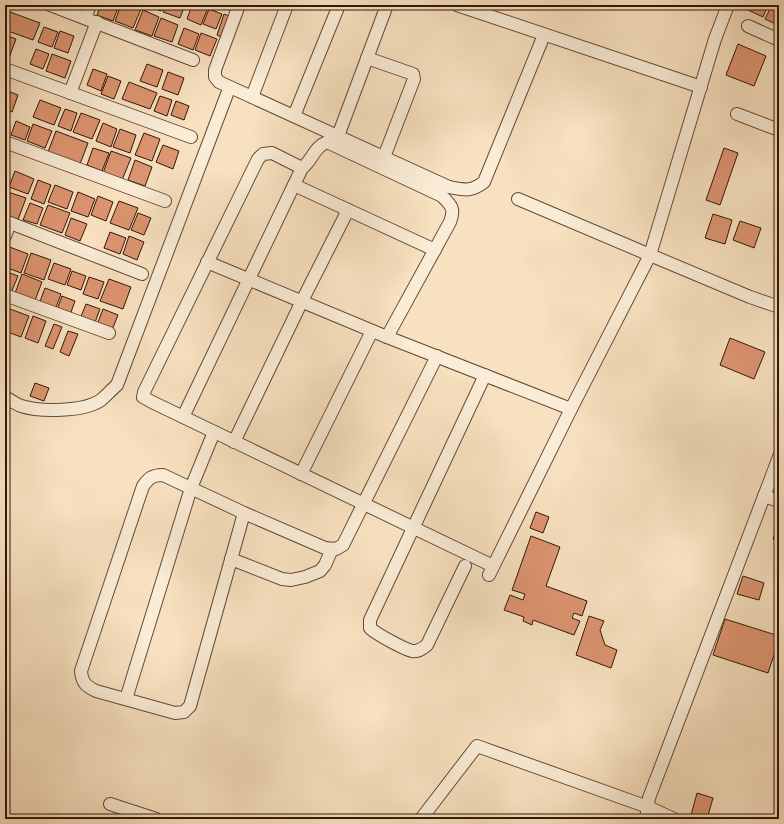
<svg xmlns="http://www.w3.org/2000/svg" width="784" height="824" font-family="'IM FELL Great Primer',serif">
<rect width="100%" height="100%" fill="#f8e1c0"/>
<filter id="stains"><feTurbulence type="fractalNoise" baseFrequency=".005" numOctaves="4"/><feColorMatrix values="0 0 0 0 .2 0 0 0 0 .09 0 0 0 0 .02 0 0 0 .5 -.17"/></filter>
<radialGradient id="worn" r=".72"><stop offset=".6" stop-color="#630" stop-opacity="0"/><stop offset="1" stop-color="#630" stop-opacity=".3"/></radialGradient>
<g fill="#dd9571" stroke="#321606">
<path d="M101,5H119L113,21L97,15Z"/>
<path d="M121,5H131L141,9L133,28L115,21Z"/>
<path d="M145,5H163L161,11Z"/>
<path d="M166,5H185L180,18L163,12Z"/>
<path d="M192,5L207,10L201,25L187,19Z"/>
<path d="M750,5H768L763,17L748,10Z"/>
<path d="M772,5H779L778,25L765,19Z"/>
<path d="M209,9L222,14L216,29L203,24Z"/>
<path d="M143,10L159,17L152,36L135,30Z"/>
<path d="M10,12L40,23L33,40L5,30Z"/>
<path d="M224,14L229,16L221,37L217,35Z"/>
<path d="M161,18L178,25L172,42L154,36Z"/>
<path d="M44,27L58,32L52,47L38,42Z"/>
<path d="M184,28L199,34L193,50L178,44Z"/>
<path d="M60,31L74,36L68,53L54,48Z"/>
<path d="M201,33L217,39L210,56L195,50Z"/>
<path d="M5,35L16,39L9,58L5,57Z"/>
<path d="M738,44L766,56L754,86L726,75Z"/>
<path d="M36,49L49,54L43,69L30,64Z"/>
<path d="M52,54L71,61L65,78L46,71Z"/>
<path d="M147,64L163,70L157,87L140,81Z"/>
<path d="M93,69L107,74L101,91L87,85Z"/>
<path d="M168,72L184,78L178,95L162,89Z"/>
<path d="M108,76L121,81L114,99L101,94Z"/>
<path d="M129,82L157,93L150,109L122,99Z"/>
<path d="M5,90L18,95L12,112L5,109Z"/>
<path d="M160,96L172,100L167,116L154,111Z"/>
<path d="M40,100L61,108L54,125L33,117Z"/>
<path d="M176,101L189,106L184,120L171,115Z"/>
<path d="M65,109L77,113L71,131L58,126Z"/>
<path d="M81,113L100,120L92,139L73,132Z"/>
<path d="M5,114L10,116L5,131Z"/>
<path d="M16,121L30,127L25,140L11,135Z"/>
<path d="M103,123L117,129L111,147L96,141Z"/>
<path d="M33,124L52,131L45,148L27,141Z"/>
<path d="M120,129L136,135L130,153L113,147Z"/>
<path d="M56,131L88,143L80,164L48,152Z"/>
<path d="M144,133L160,139L152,161L135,155Z"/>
<path d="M163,145L179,151L173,169L156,162Z"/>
<path d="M93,148L109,153L102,171L87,165Z"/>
<path d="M724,148L738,153L720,205L706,200Z"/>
<path d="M111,151L131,158L122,180L103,173Z"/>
<path d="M135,160L152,167L145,186L128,180Z"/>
<path d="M15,171L34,179L28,194L9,187Z"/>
<path d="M38,180L51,185L44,204L31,199Z"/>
<path d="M55,185L73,192L67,209L48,202Z"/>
<path d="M8,192L26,198L16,225L5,221V200Z"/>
<path d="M78,192L95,199L88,217L71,211Z"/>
<path d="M98,196L113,202L106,221L91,215Z"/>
<path d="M119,201L138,208L129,230L110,223Z"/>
<path d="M30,203L43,208L37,224L23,220Z"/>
<path d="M48,205L70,213L62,233L40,225Z"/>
<path d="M138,213L151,218L144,235L131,230Z"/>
<path d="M713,214L732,220L725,244L705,238Z"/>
<path d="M71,218L87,224L80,241L65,235Z"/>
<path d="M740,221L761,228L754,248L733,240Z"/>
<path d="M110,232L126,238L120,254L104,248Z"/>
<path d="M129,236L144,242L137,260L123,254Z"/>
<path d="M7,246L28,254L21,273L5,267V251Z"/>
<path d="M31,253L51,260L44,280L24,273Z"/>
<path d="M54,263L71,269L65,285L48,279Z"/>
<path d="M5,271L18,276L11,293L5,291Z"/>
<path d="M72,271L86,276L81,290L67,285Z"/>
<path d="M22,274L42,282L34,303L14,296Z"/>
<path d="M89,277L104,282L98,299L83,294Z"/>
<path d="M109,279L131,287L123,309L100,301Z"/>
<path d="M45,288L61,294L55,310L39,304Z"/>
<path d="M62,296L75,301L70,315L57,310Z"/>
<path d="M86,304L100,309L94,325L80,319Z"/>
<path d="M10,309L29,316L21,337L5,331V323Z"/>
<path d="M103,309L118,315L112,330L97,325Z"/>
<path d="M33,316L46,321L38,343L25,338Z"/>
<path d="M54,324L62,327L53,349L45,346Z"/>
<path d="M68,331L78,334L69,356L60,352Z"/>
<path d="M730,338L765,352L754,379L720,365Z"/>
<path d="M35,383L49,388L44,401L30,396Z"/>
<path d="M536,512L549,517L543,533L530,528Z"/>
<path d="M779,521V541L773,539Z"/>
<path d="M531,536L560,547L546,586L587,601L582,616L574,613L572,618L580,621L574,635L533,620L532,625L523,621L524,617L504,610L510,595L523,600L525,594L512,590Z"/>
<path d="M743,576L764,583L759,600L737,594Z"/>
<path d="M589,616L604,621L600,630L605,645L617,650L611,668L576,655Z"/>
<path d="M725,619L779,636V640L768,673L713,655Z"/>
<path d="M697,793L713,798L707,819H690Z"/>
</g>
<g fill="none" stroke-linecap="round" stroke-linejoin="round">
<g stroke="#644934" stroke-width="14">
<g id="minor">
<path d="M50,5L193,60"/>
<path d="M239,5L215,70V77L219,82L449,187C465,190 471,192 484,182L544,35"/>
<path d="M457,5L701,87"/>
<path d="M728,5L715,39L650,255L750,297L779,307"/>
<path d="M85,18L90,5"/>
<path d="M748,26L779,40"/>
<path d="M367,58L413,74L414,79L384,157"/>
<path d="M5,69L191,137"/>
<path d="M70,93L97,22"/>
<path d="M252,97L287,5"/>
<path d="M737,114L779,130"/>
<path d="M294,116L339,5"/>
<path d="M338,136L387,5"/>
<path d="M5,142L165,201"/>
<path d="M302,168L272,153L263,154L258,159L144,392L143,397L152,402L493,566"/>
<path d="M294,185L435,250"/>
<path d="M5,221L142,274"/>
<path d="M5,236L10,223"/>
<path d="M207,262L387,337L571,409"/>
<path d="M5,295L109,333"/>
<path d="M5,397C10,400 16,404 21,406C40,412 84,412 101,400C106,396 111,390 117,385L227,94"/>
<path d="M183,417L302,168C313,160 313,148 327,142L442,196C452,206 455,209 450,222L387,337"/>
<path d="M234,442L302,301L348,210"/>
<path d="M301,474L372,331"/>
<path d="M764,496L779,501"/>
<path d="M244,513L190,706L184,712L175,713L96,691C86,686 82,683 81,671L143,486C149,478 152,475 163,475L244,513L325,548L336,549L343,545L437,356"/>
<path d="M231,559L282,579L291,580L305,577L320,571L325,565L332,549"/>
<path d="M465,566L427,645C422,649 418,652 412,651C404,649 376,634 370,628V620L485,375"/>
<path d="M489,575L571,409L650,255L518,199"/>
<path d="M126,699L191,488L214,432"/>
<path d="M110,804L156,819"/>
<path d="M421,819L477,746L648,807L674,819"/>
<path d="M646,819L649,798L779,457"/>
</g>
</g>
<use href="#minor" stroke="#faecd6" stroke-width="12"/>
</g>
<rect width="784" height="824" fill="none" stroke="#f8e1c0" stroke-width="20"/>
<rect x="6" y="6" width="772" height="812" fill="none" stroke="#321606" stroke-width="2"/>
<rect x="10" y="10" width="764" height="804" fill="none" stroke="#321606"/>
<rect width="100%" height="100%" filter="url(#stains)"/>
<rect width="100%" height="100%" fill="url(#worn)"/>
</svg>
